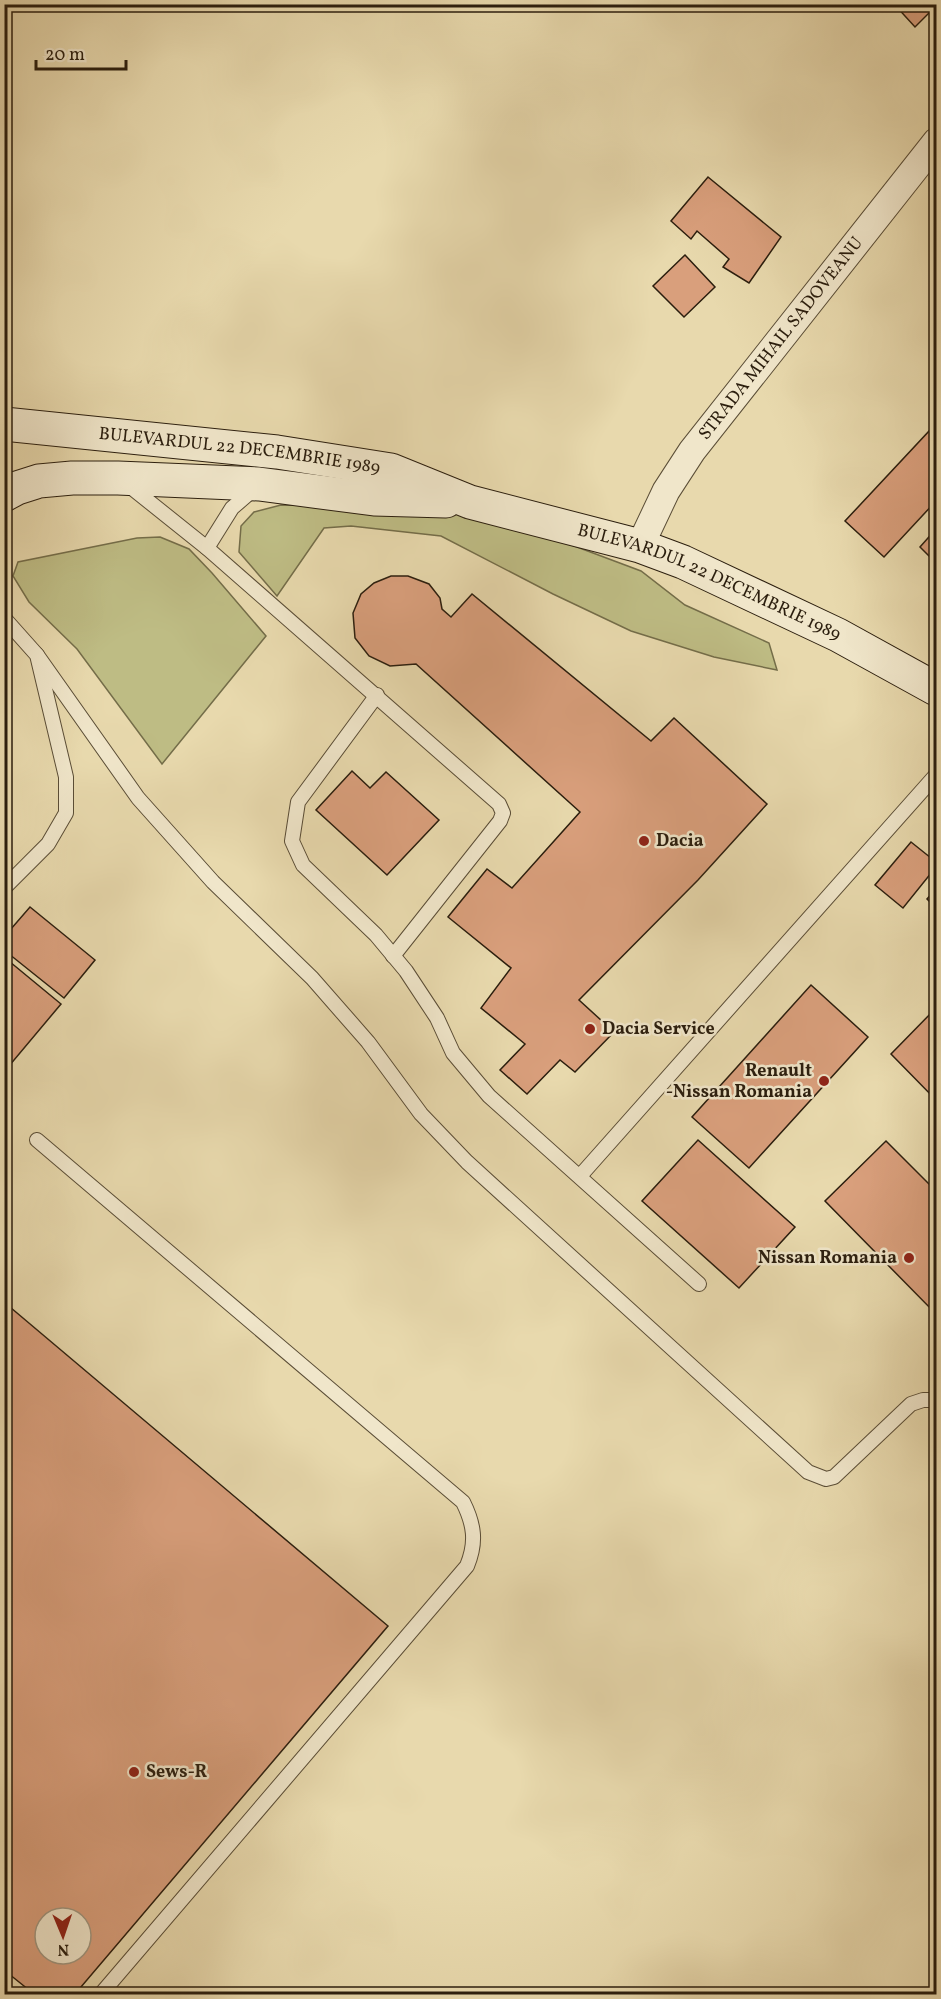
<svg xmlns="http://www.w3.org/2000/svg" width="941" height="1999" font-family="Vollkorn,serif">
<rect width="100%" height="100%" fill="#e8d9ad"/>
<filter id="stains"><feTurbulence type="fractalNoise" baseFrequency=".00333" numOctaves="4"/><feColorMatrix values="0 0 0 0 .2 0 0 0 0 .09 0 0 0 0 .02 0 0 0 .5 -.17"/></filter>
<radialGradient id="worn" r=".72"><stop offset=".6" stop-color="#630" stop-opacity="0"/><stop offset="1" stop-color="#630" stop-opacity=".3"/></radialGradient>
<g fill="#bebc84" stroke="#746d49" stroke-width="1.5">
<path d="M281,505L361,506L481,516L569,544L641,571L685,605L769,643L777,670L714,657L631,631L553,594L441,536L351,526L324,528L277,596L239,552L241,526L254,512Z"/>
<path d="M160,537L189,549L212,573L266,636L162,764L77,649L29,602L13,576L18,562L137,538Z"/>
</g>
<g fill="#d99f7c" stroke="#2b1e0e" stroke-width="1.5" fill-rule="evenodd">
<path d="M894,4H936V6L915,27Z"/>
<path d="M708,177L781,237L749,283L723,267L729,259L697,231L691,239L671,221Z"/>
<path d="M685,255L715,287L684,317L653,286Z"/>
<path d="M931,429L936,435V501L884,557L845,521Z"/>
<path d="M936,529V563L920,547Z"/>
<path d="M391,576H408L429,584L440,598L442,609L451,617L472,594L651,741L674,718L767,804L698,880L579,1000L614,1032L575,1072L560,1060L527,1094L500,1070L525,1044L481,1008L511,968L448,917L487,869L512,888L580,812L416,664L390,666L369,656L355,638L353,613L361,594L374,583Z"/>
<path d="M352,771L370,788L386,772L439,820L387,875L316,810Z"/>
<path d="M911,842L936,862V867L903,908L875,885Z"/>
<path d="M936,889V908L927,899Z"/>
<path d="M30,907L95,960L64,998L4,950V937Z"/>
<path d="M4,957L61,1004L4,1072Z"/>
<path d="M811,985L868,1037L749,1168L692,1117Z"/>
<path d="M936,1008V1100L891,1054Z"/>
<path d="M698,1140L795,1227L739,1288L642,1201Z"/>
<path d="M886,1141L936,1191V1314L825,1201Z"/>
<path d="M4,1302L388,1626L75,1994H34L4,1970ZM45,1918H81V1954H45Z"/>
</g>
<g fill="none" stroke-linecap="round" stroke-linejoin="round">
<g stroke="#5a4d36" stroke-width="16">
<g id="service">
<path d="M127,484L207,548L499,804L503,813L500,821L393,956"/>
<path d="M207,548L232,508L254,489"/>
<path d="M4,618L37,655L66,777V813L48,844L4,888"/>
<path d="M37,655L138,798L213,882L312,978L368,1042L421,1114L467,1162L808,1472L826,1479L834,1477L911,1404L923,1400H936"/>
<path d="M377,695L298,802L292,841L303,865L376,935L406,971L437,1018L453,1053L489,1096L699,1284"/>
<path d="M37,1140L463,1502C474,1524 477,1542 467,1566L101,1994"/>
<path d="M580,1176L936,775"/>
</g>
</g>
<g stroke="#5a4d36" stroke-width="29">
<g id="minor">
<path id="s1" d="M640,546L666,491L692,451L936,142"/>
</g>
</g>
<g stroke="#2b1e0e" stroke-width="35">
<g id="secondary">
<path id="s2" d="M4,424L277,452L391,470L470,502L640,546L683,562L838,635L936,689"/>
<path d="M4,495L17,488L39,481L72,478H118L259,484L374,499L446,501"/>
</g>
</g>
<use href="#service" stroke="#f0e6ca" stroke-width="14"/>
<use href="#minor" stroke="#f0e6ca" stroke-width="27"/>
<use href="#secondary" stroke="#f0e6ca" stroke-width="33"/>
</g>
<g fill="#8f2418" stroke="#f0e6ca" stroke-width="2">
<circle cx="644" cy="841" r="6"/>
<circle cx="590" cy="1029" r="6"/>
<circle cx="824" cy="1081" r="6"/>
<circle cx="909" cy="1258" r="6"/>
<circle cx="134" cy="1772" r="6"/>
</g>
<g text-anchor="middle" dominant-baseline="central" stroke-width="5" stroke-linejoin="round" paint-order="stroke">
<g font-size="18" fill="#2b1e0e" stroke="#f0e6ca">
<text stroke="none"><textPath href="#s1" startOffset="252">STRADA MIHAIL SADOVEANU</textPath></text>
<text stroke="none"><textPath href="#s2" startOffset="237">BULEVARDUL 22 DECEMBRIE 1989</textPath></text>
<text stroke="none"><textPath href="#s2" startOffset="728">BULEVARDUL 22 DECEMBRIE 1989</textPath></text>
</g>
<g font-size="18" font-weight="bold" fill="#2b1e0e" stroke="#f0e6ca" text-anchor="start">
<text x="656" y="841">Dacia</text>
<text x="602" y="1029">Dacia Service</text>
<text x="812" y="1071" text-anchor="end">Renault<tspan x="812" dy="21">-Nissan Romania</tspan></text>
<text x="897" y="1258" text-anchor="end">Nissan Romania</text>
<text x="146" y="1772">Sews-R</text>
</g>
</g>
<rect width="941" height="1999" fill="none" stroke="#e8d9ad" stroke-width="24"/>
<rect x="6" y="6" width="929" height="1987" fill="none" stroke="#2b1e0e" stroke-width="3"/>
<rect x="12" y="12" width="917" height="1975" fill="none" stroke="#2b1e0e" stroke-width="1.5"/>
<g transform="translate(63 1936) rotate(178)"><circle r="28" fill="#f0e6ca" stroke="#a1967f" stroke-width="1.5"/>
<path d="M0-4.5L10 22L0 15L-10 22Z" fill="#8f2418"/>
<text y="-9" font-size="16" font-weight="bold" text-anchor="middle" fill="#2b1e0e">N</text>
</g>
<path d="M36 60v9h90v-9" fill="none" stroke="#2b1e0e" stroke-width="3"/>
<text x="45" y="60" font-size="18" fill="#2b1e0e" stroke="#f0e6ca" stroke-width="4.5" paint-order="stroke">20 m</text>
<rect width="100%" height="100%" filter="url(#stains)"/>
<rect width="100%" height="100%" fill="url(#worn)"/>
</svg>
